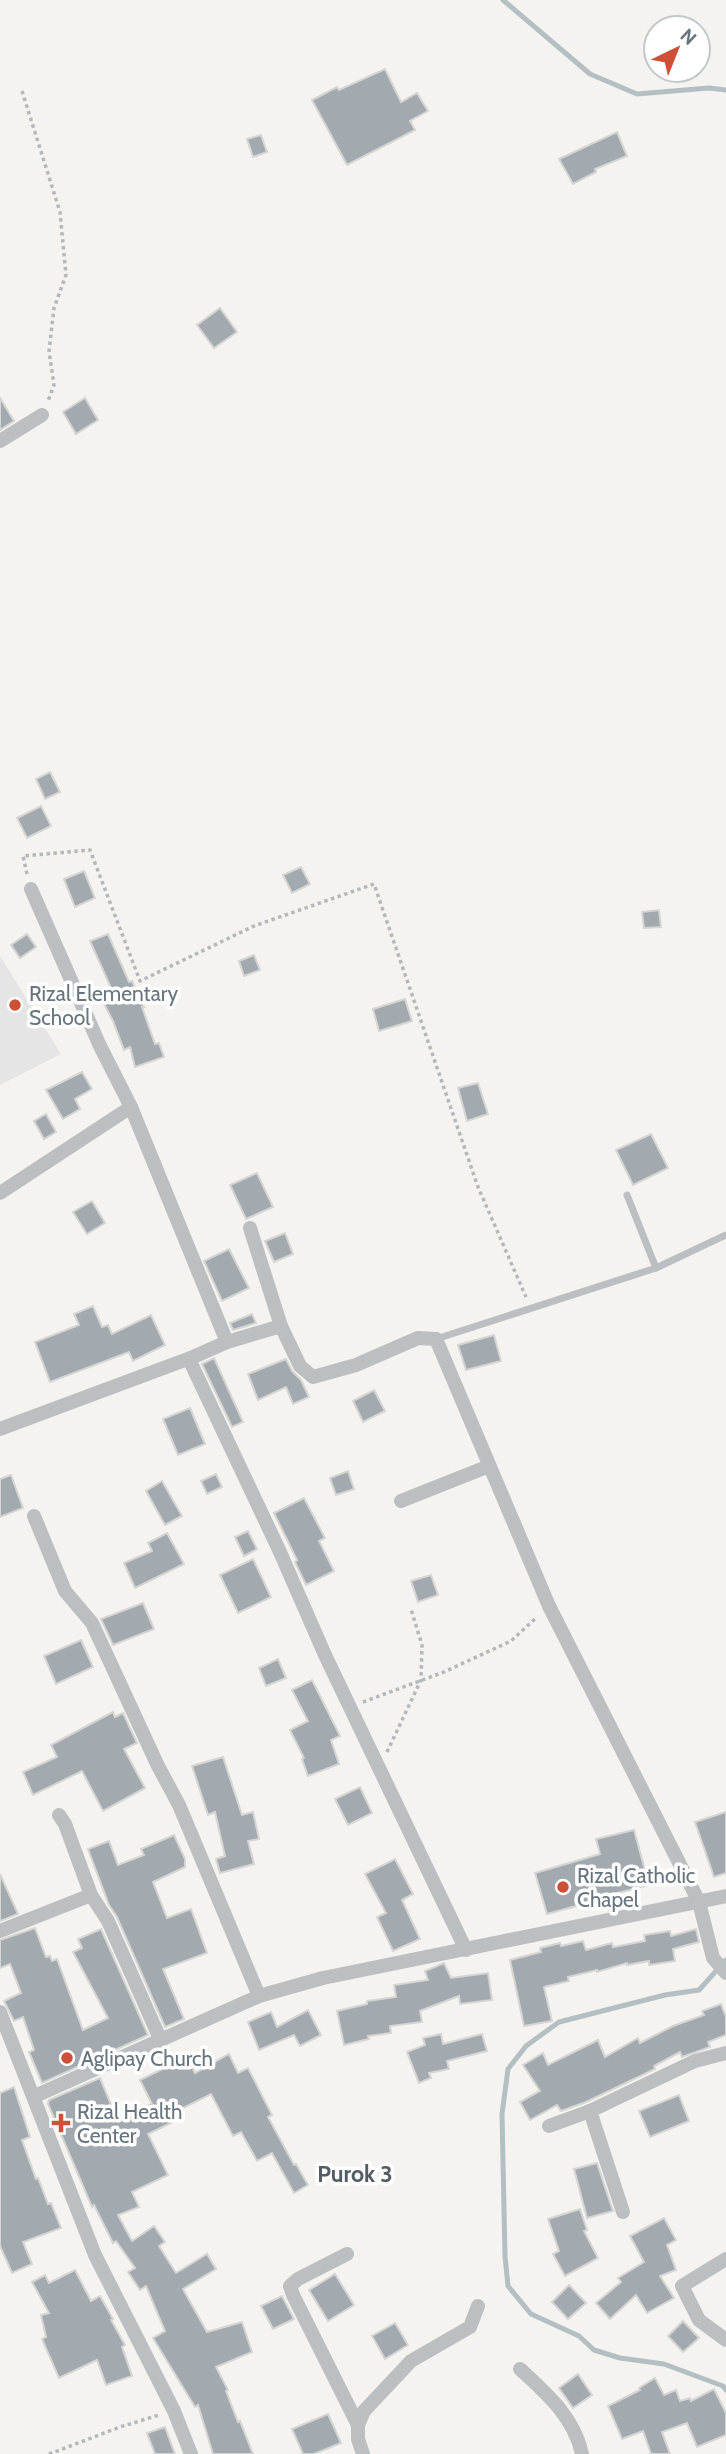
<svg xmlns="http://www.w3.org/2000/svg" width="726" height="2454" font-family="Cabin,sans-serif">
<rect width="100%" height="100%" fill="#f4f3f0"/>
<path fill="#e4e5e4" d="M0,956L61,1054L0,1085Z"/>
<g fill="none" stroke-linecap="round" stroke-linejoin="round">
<g stroke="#b3bfc2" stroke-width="5">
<path d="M503,0L590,74L637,94L709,88L726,90"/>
<path d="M726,1960L699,1990L665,1995L559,2022L526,2046L508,2069L502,2114L505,2256L508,2286L531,2314L579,2336L594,2350L620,2358L664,2364L723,2386L726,2390"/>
</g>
</g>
<g fill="#a3aaaf" stroke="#d5d5d3" stroke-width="2">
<path d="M385,69L401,102L417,93L428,111L410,121L415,130L347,165L312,100L337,87L339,90Z"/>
<path d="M617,132L627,156L595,169L596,172L573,184L559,159Z"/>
<path d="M261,135L267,152L253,157L247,139Z"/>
<path d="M220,308L237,332L214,348L197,325Z"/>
<path d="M0,398L14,421L0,430Z"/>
<path d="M85,398L98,420L76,434L63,412Z"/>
<path d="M50,772L60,792L45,799L36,779Z"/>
<path d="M41,806L51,826L27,838L17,818Z"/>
<path d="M301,867L310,884L292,893L283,875Z"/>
<path d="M84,871L95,898L75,907L64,879Z"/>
<path d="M659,910L661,927L644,928L642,912Z"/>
<path d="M27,934L36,947L20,958L11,945Z"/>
<path d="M108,934L129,982L132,981L144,1007H142L155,1044L159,1043L164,1057L135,1067L130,1047L124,1050L113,1021L100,996L112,990L90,941Z"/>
<path d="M254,955L260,970L244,976L239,961Z"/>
<path d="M405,999L412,1021L379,1031L373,1009Z"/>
<path d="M82,1072L92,1089L75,1099L80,1109L63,1119L46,1090Z"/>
<path d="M478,1083L488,1114L467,1121L458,1088Z"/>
<path d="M46,1114L56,1132L44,1139L34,1121Z"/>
<path d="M651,1134L668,1168L633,1185L616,1150Z"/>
<path d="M257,1173L273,1207L246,1219L230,1185Z"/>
<path d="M92,1201L105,1223L87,1234L73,1212Z"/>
<path d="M285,1233L293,1254L274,1262L265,1241Z"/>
<path d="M229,1249L249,1288L222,1301L204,1261Z"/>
<path d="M93,1306L102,1327L108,1325L112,1334L151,1315L165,1345L133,1361L129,1352L50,1382L35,1342L79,1325L74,1314Z"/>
<path d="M252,1314L256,1323L233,1330L230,1323Z"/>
<path d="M494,1335L501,1361L466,1370L458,1345Z"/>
<path d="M214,1358L243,1422L232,1427L202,1364Z"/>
<path d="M286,1359L292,1371L301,1380L309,1397L293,1404L286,1387L258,1400L248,1374Z"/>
<path d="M374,1390L385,1411L363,1422L353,1401Z"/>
<path d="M190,1408L205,1444L178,1455L163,1419Z"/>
<path d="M348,1471L354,1489L336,1495L330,1478Z"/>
<path d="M216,1474L222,1487L207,1494L201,1481Z"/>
<path d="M11,1475L23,1508L0,1517V1479Z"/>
<path d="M162,1481L182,1516L165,1525L146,1491Z"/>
<path d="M304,1498L325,1538L319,1541L334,1571L306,1585L295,1562L297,1560L274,1513Z"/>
<path d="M248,1531L257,1549L244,1556L235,1537Z"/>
<path d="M167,1533L184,1564L135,1588L124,1563L152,1551L148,1543Z"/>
<path d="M253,1559L271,1597L238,1613L220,1575Z"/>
<path d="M431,1575L438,1595L418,1602L411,1581Z"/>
<path d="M143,1603L154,1629L113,1645L101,1619Z"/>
<path d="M81,1640L93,1667L56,1684L44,1656Z"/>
<path d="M278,1659L286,1678L266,1686L259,1668Z"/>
<path d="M312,1680L340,1736L331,1740L339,1764L308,1776L302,1759L304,1758L290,1730L308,1721L292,1690Z"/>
<path d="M113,1712L115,1717L123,1713L137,1743L124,1749L145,1788L103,1811L82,1771L33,1795L23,1772L57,1757L51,1745Z"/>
<path d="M223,1757L242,1815L253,1812L259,1839L248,1841L254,1864L220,1873L216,1859L225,1856L215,1812L208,1815L192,1766Z"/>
<path d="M360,1787L372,1813L348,1825L335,1799Z"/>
<path d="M726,1812V1873L714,1877L695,1822Z"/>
<path d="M634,1830L649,1885L590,1900L591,1902L547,1914L535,1873L600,1854L596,1839Z"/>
<path d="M174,1835L185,1859V1867L153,1882L167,1918L191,1909L207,1953L163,1969L184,2019L165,2027L117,1917L109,1905L88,1849L109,1841L118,1865L144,1855L141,1849Z"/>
<path d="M395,1859L413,1894L402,1900L420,1939L393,1951L377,1917L386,1913L365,1874Z"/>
<path d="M0,1874L18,1914L0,1921Z"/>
<path d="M35,1928L46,1957L50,1956L52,1961L57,1959L83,2030L108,2018L73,1952L82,1948L78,1939L101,1929L148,2035L42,2083L29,2052L34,2050L23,2017L14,2021L4,2001L21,1993L10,1964L0,1968V1940Z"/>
<path d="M696,1929L699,1942L673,1949L675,1961L649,1965V1961L627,1965V1963L597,1972V1970L568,1977L569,1981L544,1987L552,2021L524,2026L510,1960L541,1952L540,1948L560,1943L561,1946L583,1941L586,1950L612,1943L613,1947L645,1941L644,1935L670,1931L671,1936Z"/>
<path d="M444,1963L451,1978L488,1973L492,2000L460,2004L459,1996L420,2011L422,2022L390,2026L391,2033L368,2036L369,2039L344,2045L337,2011L367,2004V2001L396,1997L394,1985L428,1980L425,1971Z"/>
<path d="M721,2004L726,2017V2035L708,2042L710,2047L682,2057L680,2052L654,2066L655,2069L586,2102L561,2111L557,2105L530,2120L520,2102L540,2091L523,2065L543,2053L548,2065L598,2040L605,2057L638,2038L640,2043L673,2026L704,2015L702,2011Z"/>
<path d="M308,2010L321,2035L300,2046L294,2035L259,2050L248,2022L271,2012L277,2027Z"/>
<path d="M441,2034L443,2044L482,2034L487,2051L447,2061L449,2069L429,2073L431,2078L419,2083L407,2052L425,2045L423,2038Z"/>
<path d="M229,2054L238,2073L248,2068L272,2115L268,2117L294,2165L296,2164L308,2185L294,2193L272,2153L257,2161L241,2132L233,2136L211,2094L177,2111L181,2118L148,2134L168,2175L132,2192L139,2207L118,2215L132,2241L154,2226L165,2242L159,2246L176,2273L207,2254L216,2269L183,2289L207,2332L242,2322L252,2352L216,2367L228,2390L226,2391L238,2422L240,2421L253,2454H213L198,2405L195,2407L153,2338L165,2331L146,2286L140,2290L128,2272L135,2268L116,2241L113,2243L94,2205L92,2207L48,2104L49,2100L100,2078L117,2119L152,2104L140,2080L187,2057L195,2073Z"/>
<path d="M14,2087L30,2137L22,2140L36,2179L38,2178L48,2204L51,2203L61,2228L23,2242L32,2264L12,2273L0,2246V2093Z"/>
<path d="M679,2095L689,2121L650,2137L639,2111Z"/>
<path d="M597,2163L613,2211L587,2218L574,2169Z"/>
<path d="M580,2209L587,2230L584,2231L598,2258L565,2276L553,2254L559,2251L548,2219Z"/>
<path d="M664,2218L676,2240L667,2245L676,2270L660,2276L674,2298L647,2313L636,2295L610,2319L596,2303L621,2282L618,2278L644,2262L630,2236Z"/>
<path d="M75,2270L91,2301L100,2296L113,2319L111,2320L125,2345L122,2347L132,2376L106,2385L97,2360L59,2378L42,2339L46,2337L41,2315L49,2313L32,2282L45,2275L49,2283Z"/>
<path d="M335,2274L354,2305L328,2321L309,2290Z"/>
<path d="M569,2285L586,2303L568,2319L552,2302Z"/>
<path d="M282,2296L294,2319L273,2329L261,2306Z"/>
<path d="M683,2321L699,2338L683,2352L668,2336Z"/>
<path d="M395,2323L408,2345L385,2359L372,2336Z"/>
<path d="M578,2374L592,2395L573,2408L559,2388Z"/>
<path d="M655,2378L664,2395L676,2390L680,2401L690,2398L691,2401L714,2389L726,2413V2435L697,2447L687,2423L662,2432L670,2454H651L643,2431L622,2439L608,2406L640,2390L639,2388Z"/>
<path d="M328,2414L341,2443L314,2454H303L292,2429Z"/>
<path d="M165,2427L175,2454H155L147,2433Z"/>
</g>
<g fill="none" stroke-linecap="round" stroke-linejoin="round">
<g stroke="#b5b8ba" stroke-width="3.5" stroke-dasharray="3.5 3.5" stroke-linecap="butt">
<path d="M22,91L60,212L66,275L54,308L49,351L54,385L48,401"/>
<path d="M27,874L23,856L90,850L140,981L254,926L374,884L478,1187L526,1297"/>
<path d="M363,1702L444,1672L511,1641L537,1617"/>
<path d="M387,1752L421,1680L422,1645L411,1609"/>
<path d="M49,2454L120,2427L159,2415"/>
</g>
<g stroke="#bbbfc2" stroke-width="7">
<path d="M627,1195L656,1268"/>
<path d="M436,1339L656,1268L726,1235"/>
</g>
<g stroke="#bbbfc2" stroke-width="14">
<path d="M0,441L42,415"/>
<path d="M31,889L100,1046L131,1107L227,1342"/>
<path d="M0,1193L131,1107"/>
<path d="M281,1326L300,1366L313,1377L356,1365L418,1338L436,1339L549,1606L699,1902L713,1958L726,1973"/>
<path d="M189,1359L280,1552L325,1655L466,1950"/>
<path d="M0,1429L193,1357L227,1342L281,1326L250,1228"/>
<path d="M401,1501L489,1466"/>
<path d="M34,1516L65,1591L92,1623L158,1766L179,1805L259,1996"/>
<path d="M59,1815L65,1824L91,1895L108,1921L161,2041"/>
<path d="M0,1931L91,1895"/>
<path d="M0,2012L95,2255L174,2411L191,2454"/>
<path d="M35,2096L259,1996L323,1978L726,1896"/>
<path d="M590,2111L623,2212"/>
<path d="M549,2126L590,2111L695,2061L726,2053"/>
<path d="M347,2254L298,2279L290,2286L293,2295L358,2425"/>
<path d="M726,2259L682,2286L699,2320L726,2340"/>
<path d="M520,2369C547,2394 574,2417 582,2454"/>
<path d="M363,2454L358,2439V2425L364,2411L411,2361L470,2327L478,2306"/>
</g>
</g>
<g fill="#cd5037" stroke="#fff" stroke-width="2.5">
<circle cx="15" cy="1005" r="7"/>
<circle cx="563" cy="1887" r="7"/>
<circle cx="67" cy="2058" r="7"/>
<path d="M57.5 2112.5h7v7h7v7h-7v7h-7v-7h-7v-7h7z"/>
</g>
<g text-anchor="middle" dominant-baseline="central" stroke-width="7" stroke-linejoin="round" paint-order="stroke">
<g font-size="21" fill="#66757e" stroke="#fff" text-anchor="start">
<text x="29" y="993">Rizal Elementary<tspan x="29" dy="24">School</tspan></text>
<text x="577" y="1875">Rizal Catholic<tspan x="577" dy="24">Chapel</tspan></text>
<text x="81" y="2058">Aglipay Church</text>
<text x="77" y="2111">Rizal Health<tspan x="77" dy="24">Center</tspan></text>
</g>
<g font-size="23" font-weight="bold" fill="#535d64" stroke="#fff">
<text x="355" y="2174">Purok 3</text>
</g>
</g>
<g transform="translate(677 49) rotate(43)"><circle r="33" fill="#ffffff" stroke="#c2c8cb" stroke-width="2"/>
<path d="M0-5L12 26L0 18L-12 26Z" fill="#cd5037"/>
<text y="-10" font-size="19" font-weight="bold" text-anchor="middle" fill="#66757e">N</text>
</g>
</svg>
